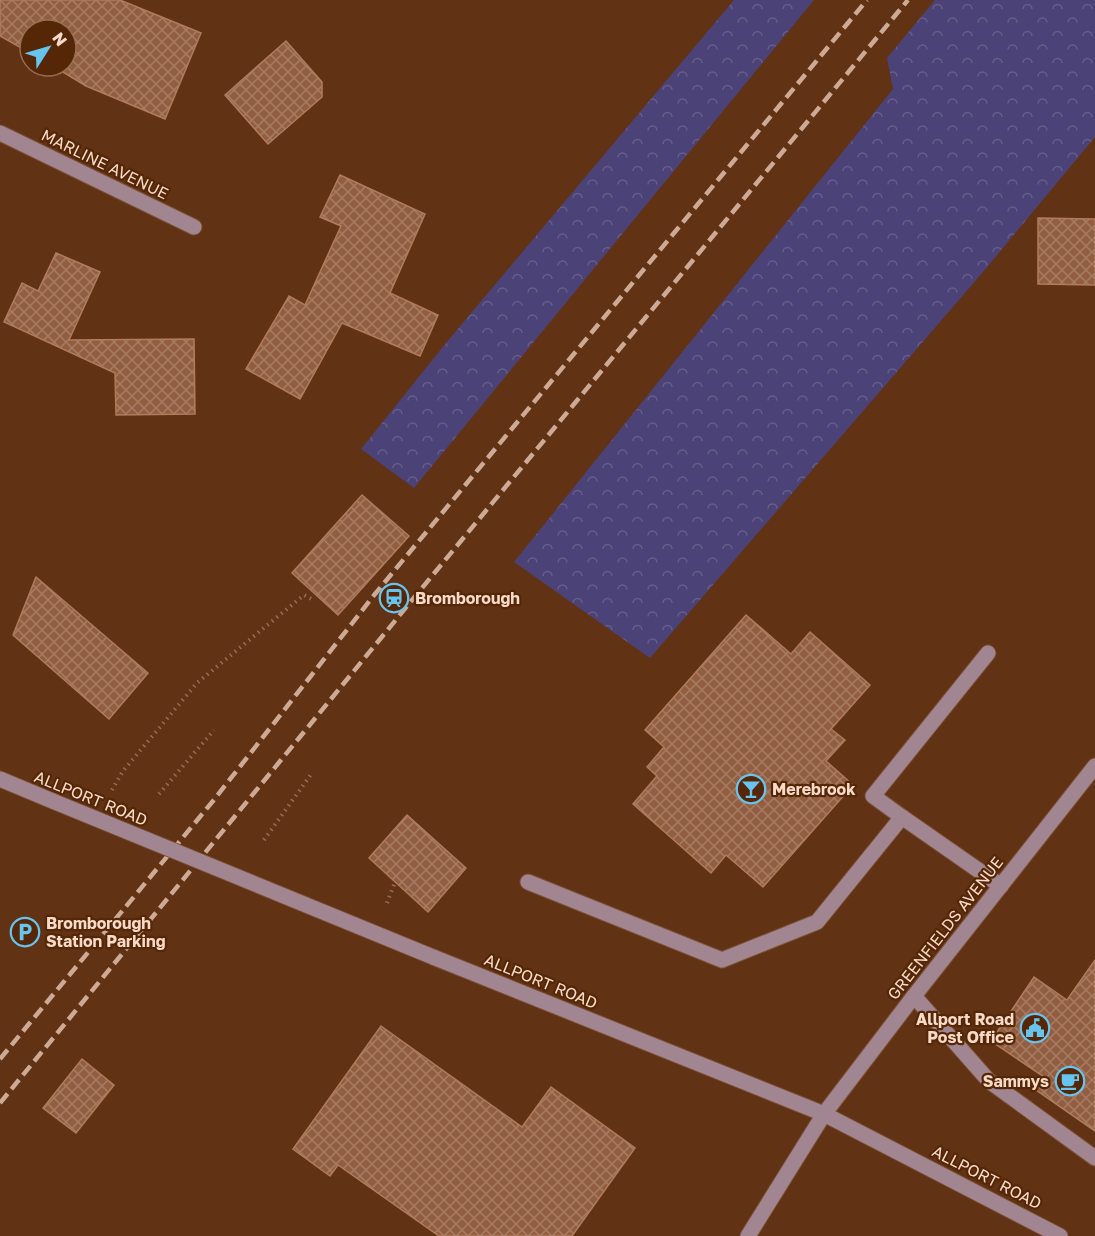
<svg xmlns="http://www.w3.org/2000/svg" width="1095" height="1236" font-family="'Golos Text',sans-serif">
<defs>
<pattern id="forest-crowns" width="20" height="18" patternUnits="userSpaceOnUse" patternTransform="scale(1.5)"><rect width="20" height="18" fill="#4b4277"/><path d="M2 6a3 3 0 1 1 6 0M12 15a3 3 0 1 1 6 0" fill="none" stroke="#665d89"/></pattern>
<pattern id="building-cross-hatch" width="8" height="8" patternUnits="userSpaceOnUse" patternTransform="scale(1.5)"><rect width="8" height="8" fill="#925e41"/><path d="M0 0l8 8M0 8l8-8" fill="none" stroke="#a77c64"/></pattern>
</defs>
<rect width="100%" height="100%" fill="#613214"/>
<g fill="url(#forest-crowns)">
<path d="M734,0H814L414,488L361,449L446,343Z"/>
<path d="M935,0H1095V137L983,272L650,658L514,562L893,89L887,58Z"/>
</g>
<g fill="url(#building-cross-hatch)" stroke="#b17b5d" stroke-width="1.5">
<path d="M0,0H120L201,33L165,119L86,86L53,66H66V30H30V53L0,36Z"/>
<path d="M286,41L322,82V97L268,144L225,95Z"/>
<path d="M340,175L425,214L390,293L438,315L420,356L342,323L300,399L246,369L289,296L305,305L341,226L320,217Z"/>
<path d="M1038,218L1095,219V285L1038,284Z"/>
<path d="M56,253L100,272L69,340L194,339L195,414L116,415L115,373L4,322L22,283L38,291Z"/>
<path d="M362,495L409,536L338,615L292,573Z"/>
<path d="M36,577L148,673L109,719L13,635Z"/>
<path d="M746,615L791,654L810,632L870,685L831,729L845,740L826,761L853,785L763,887L726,855L711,873L633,804L657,776L647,767L664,747L645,730Z"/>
<path d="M407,815L466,868L428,912L369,858Z"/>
<path d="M1095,960V1131L1036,1090L1044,1077L991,1041L1034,977L1067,1000Z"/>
<path d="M381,1026L522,1127L551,1087L635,1148L572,1236H439L338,1165L330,1176L293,1149Z"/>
<path d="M82,1059L114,1085L76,1133L43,1108Z"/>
</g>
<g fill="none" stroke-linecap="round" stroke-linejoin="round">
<g stroke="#7c5035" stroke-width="17">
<g id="minor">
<path d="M0,133L194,227"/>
<path d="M0,779L55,802"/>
<path d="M902,817L873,796L988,653"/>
<path d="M528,882L722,960L817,922L902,817L1001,886"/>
<path d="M433,957L824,1114L1060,1236"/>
<path d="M914,996L989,1081L1095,1158"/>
<path d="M748,1236L824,1114L914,996L1095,766"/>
</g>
</g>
<g stroke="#966d54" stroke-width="4" stroke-dasharray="1.5 4.5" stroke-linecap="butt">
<path d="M112,790L123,771L197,683L304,595L315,601"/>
<path d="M159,794L214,730"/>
<path d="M264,840L312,773"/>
<path d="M387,903L395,882"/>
</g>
<use href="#minor" stroke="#a18692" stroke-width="15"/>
<g stroke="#cdaa95" stroke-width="4.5" stroke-dasharray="12 6" stroke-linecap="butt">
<path d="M0,1059L213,801L375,594L867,0"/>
<path d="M0,1103L408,605L908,0"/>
</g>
<g stroke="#7c5035" stroke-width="17" stroke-linecap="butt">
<path id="minor-bridge" d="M55,802L433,957"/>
</g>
<use href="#minor-bridge" stroke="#a18692" stroke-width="15"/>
</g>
<defs>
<g id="station-ring" transform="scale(1.5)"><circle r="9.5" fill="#552707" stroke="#67c4ef" stroke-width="1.5"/><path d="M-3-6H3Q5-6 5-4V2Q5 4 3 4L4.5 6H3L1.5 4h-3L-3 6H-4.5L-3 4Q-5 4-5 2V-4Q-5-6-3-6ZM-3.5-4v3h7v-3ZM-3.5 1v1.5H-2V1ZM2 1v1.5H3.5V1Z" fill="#67c4ef"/></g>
<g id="bar-ring" transform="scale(1.5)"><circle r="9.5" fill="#552707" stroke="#67c4ef" stroke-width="1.5"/><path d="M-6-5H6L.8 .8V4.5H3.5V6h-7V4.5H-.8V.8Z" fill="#67c4ef"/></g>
<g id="parking-ring" transform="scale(1.5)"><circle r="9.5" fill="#552707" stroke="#67c4ef" stroke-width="1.5"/><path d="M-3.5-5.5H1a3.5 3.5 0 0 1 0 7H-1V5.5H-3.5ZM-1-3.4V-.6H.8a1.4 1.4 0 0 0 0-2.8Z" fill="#67c4ef"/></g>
<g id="civic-ring" transform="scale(1.5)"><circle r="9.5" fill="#552707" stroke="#67c4ef" stroke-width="1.5"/><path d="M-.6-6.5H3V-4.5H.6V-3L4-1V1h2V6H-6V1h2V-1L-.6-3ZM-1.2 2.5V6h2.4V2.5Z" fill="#67c4ef"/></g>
<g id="cafe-ring" transform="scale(1.5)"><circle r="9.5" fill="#552707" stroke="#67c4ef" stroke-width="1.5"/><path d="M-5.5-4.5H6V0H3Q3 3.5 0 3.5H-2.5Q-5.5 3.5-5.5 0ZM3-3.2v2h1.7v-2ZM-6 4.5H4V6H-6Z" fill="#67c4ef"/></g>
</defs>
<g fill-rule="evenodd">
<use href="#station-ring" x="394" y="598"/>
<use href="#bar-ring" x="751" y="789"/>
<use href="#parking-ring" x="25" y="932"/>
<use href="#civic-ring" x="1035" y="1028"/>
<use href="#cafe-ring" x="1070" y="1081"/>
</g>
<g text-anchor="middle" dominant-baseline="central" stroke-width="4.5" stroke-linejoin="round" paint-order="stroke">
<g font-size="16" fill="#f8dac9" stroke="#552707">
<text transform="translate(105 164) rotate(26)">MARLINE AVENUE</text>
<text transform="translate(91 798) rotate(22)">ALLPORT ROAD</text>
<text transform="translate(945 928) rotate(-52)">GREENFIELDS AVENUE</text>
<text transform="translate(541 981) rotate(22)">ALLPORT ROAD</text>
<text transform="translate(987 1177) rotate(27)">ALLPORT ROAD</text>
</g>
<g font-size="16" font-weight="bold" fill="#f8dac9" stroke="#552707" text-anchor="start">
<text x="415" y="598">Bromborough</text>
<text x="772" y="789">Merebrook</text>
<text x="46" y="923">Bromborough<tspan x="46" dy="18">Station Parking</tspan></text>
<text x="1014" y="1019" text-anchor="end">Allport Road<tspan x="1014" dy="18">Post Office</tspan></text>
<text x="1049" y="1081" text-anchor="end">Sammys</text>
</g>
</g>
<g transform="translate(48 48) rotate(53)"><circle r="28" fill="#552707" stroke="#966f55" stroke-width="1.5"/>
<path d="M0-4.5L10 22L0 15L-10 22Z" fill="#67c4ef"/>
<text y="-9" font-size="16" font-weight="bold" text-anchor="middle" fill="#f8dac9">N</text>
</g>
</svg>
